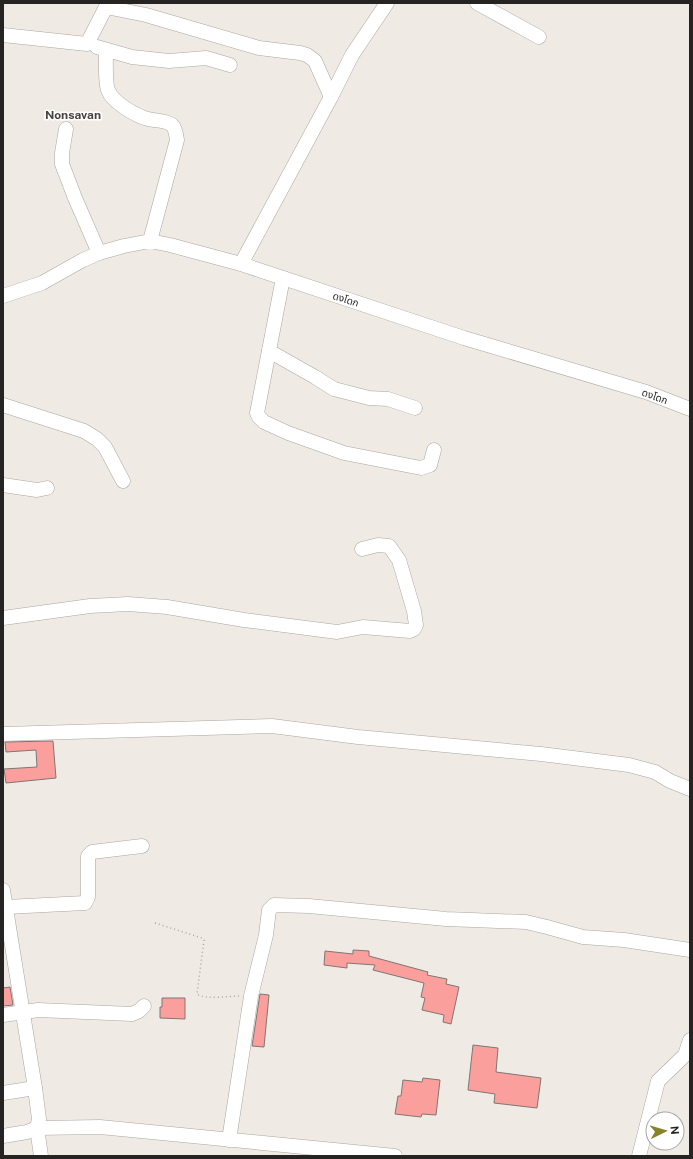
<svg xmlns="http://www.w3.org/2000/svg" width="693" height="1159" font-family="'Public Sans','Noto Sans Thai',sans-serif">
<rect width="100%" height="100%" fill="#f0eae4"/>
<g fill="#fb9f9d" stroke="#7e7676">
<path d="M53,741L56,778L6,783L4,769L37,767L36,750L6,752L5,742Z"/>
<path d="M353,950L369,951V956L428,972L427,975L447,979L446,984L459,987L451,1024L443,1022L444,1015L422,1010L425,998L421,997L424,983L373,970L375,965L347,963V968L324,965L325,951L353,954Z"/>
<path d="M10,987L13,1005L3,1006V988Z"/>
<path d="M260,994L269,995L264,1047L252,1046Z"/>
<path d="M162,998H185V1019L160,1018V1007H162Z"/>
<path d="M473,1045L498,1048L496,1072L541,1078L537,1108L494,1103L495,1094L468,1090Z"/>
<path d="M423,1078L440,1080L436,1115L422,1114L421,1117L395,1114L398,1096H401L403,1080L422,1082Z"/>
</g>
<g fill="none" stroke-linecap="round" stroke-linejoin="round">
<g stroke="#aba6a1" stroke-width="15">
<g id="minor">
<path d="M477,3L539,37"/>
<path d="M3,35L87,44L106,7L146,15L259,48L300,53L307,55L315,61L331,97"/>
<path d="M97,47L132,57L169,61L206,58L230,65"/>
<path d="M106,50C106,60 105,82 108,90C112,102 136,116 148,119C155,121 166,120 172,125C176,129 176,135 177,140L150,241"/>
<path d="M66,129L62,153V164L75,198L99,253"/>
<path d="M241,264L331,97L352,55L387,3"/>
<path d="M283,278L257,413L259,417L264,422L288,433L344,453L421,468L430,465L434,450"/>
<path d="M3,296L42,283L83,260L99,253L124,246L150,241L170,245L241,264L464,338L646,392L690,409"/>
<path d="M269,351L315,377L334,389L369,398L388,399L415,408"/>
<path d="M3,405L84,431L97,439L105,447L123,481"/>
<path d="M3,485L37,490L47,488"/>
<path d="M3,618L90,606L128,604L167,607L244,620L337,632L363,627L410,631L414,629L416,625L414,611L399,560L389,546L378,545L362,549"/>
<path d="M3,734L272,726L358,737L541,754L629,765L655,772L670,781L690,789"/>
<path d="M3,890L35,1088L39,1119L37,1128L41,1156"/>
<path d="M6,907L85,903L88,897V856L92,852L142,846"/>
<path d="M3,1015L38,1010L132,1014L139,1011L144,1006"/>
<path d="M3,1093L35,1088"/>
<path d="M3,1136L27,1132L37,1128L100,1127L395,1156"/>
<path d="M229,1140L251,996L266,935L269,910L274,905L309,906L446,919L526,922L547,927L583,937L624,940L690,950"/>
<path d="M639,1156L658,1081L685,1055L690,1040"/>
</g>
</g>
<path stroke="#a9a4a0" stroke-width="1.5" stroke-dasharray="1 3" stroke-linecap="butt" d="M155,923L202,938L204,940L197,994C205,1000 229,996 239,996"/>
<use href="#minor" stroke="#fff" stroke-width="14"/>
</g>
<g text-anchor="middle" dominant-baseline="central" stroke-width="3" stroke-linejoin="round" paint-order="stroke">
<g font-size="10" fill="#262422" stroke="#fff">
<text transform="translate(346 299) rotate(18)">ดงโดก</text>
<text transform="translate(655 396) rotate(20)">ดงโดก</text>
</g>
<g font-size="12" font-weight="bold" fill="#47423e" stroke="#fff">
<text x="73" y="115">Nonsavan</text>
</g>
</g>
<rect width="693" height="1159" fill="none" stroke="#262422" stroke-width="8"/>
<g transform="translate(665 1131) rotate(85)"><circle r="19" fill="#ffffff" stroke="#a8a7a7"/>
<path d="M0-3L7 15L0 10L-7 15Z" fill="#87832c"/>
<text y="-6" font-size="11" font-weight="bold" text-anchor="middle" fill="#262422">N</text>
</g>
</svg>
